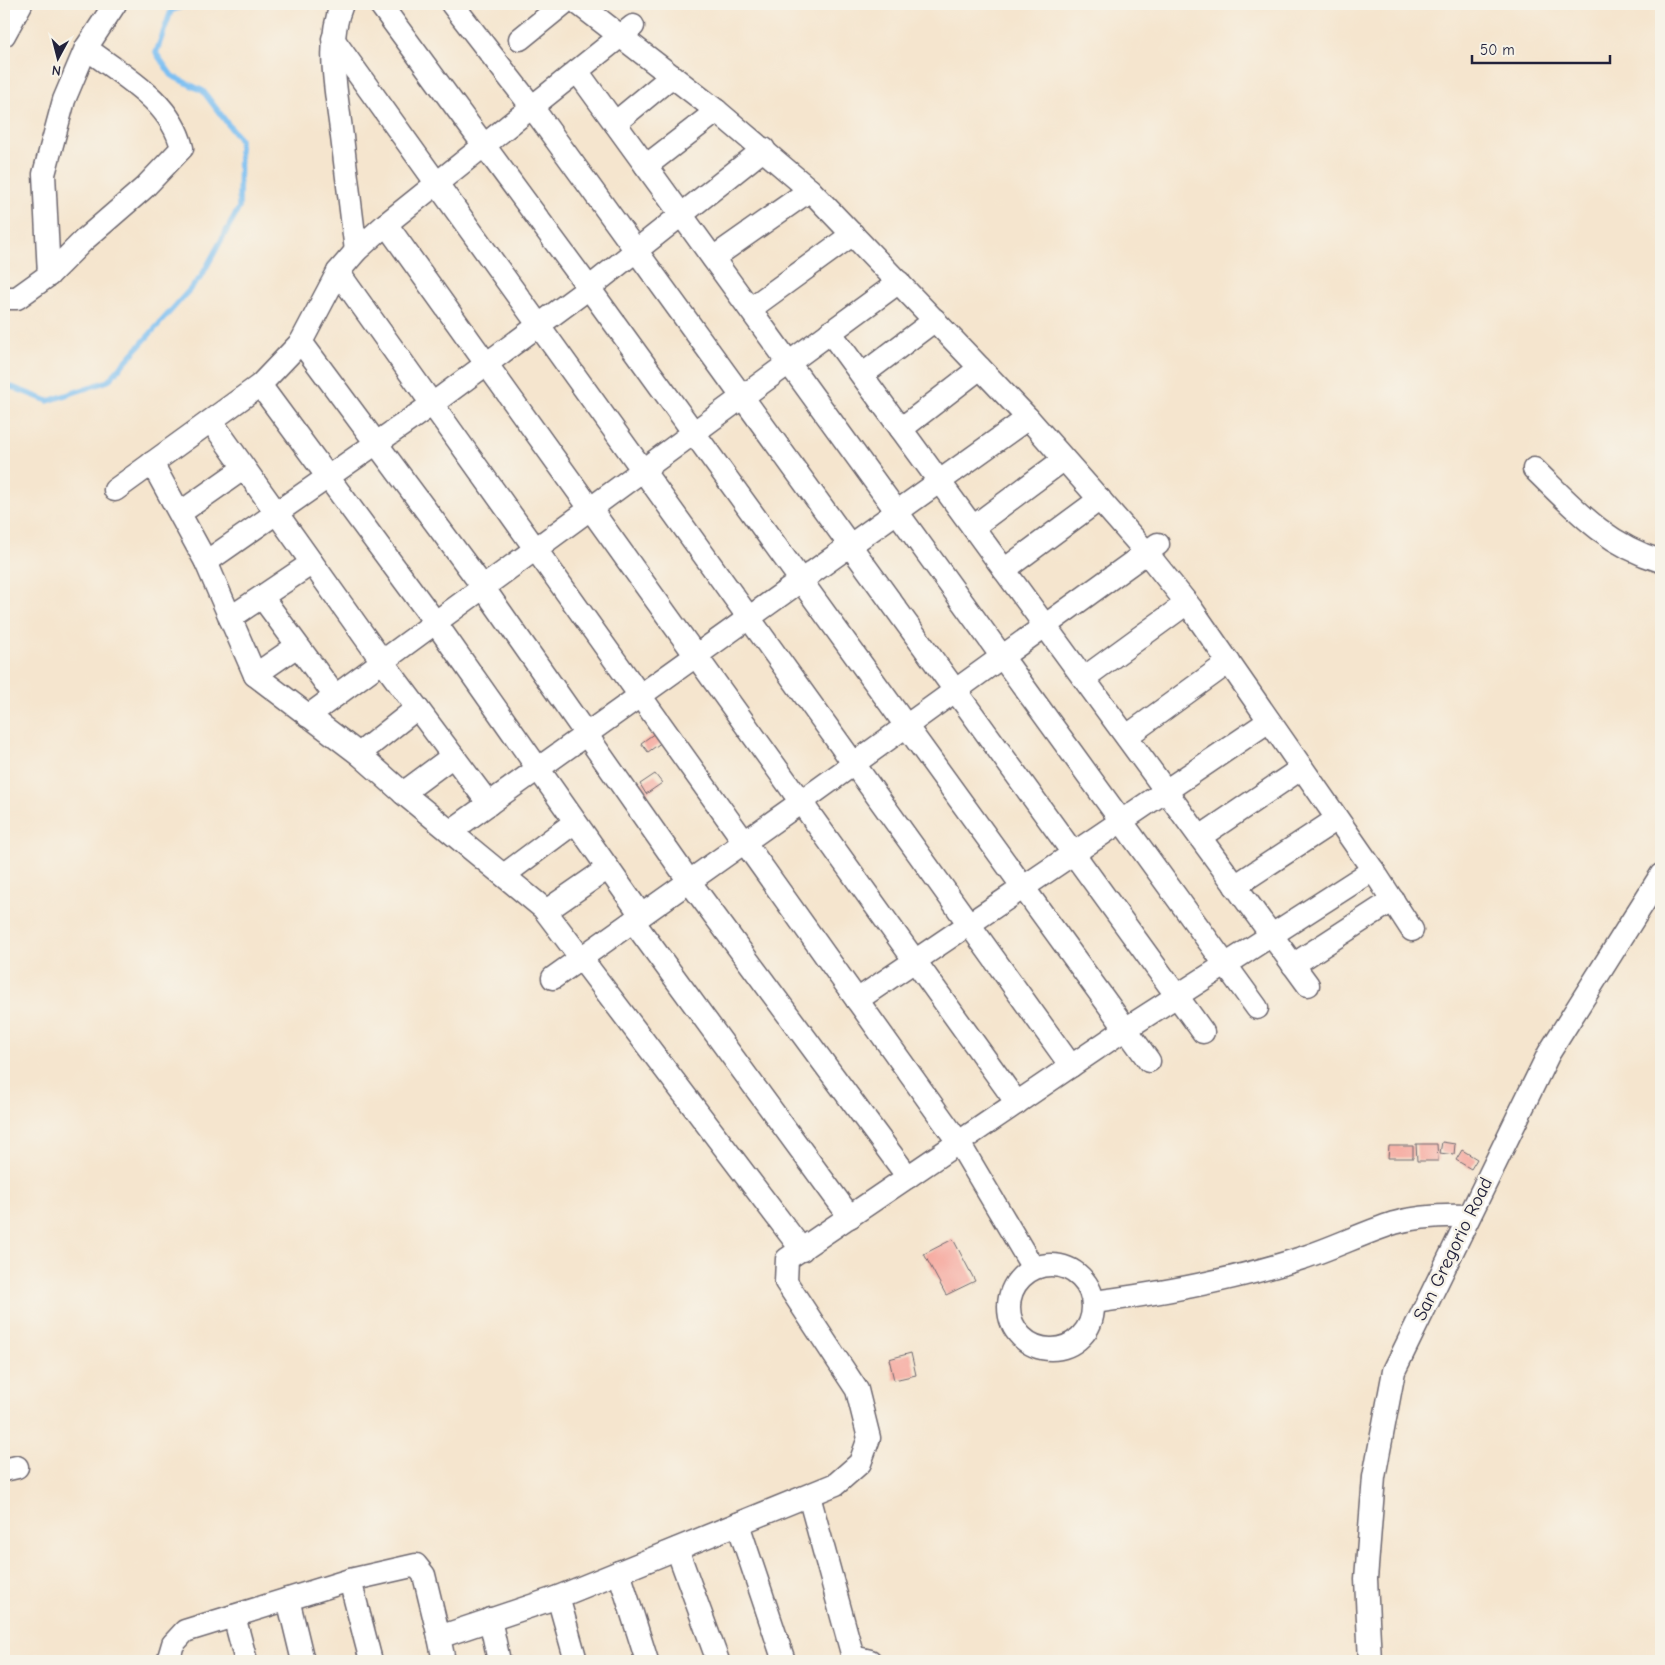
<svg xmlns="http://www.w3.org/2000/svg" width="1665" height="1665" font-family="'Comic Neue',sans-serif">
<rect width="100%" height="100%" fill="#f7f3e8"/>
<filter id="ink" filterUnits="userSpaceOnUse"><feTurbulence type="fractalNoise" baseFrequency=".02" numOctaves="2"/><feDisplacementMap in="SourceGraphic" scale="10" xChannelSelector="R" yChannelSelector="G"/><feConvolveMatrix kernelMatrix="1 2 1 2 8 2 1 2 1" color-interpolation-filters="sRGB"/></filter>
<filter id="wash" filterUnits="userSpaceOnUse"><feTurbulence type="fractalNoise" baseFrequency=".0096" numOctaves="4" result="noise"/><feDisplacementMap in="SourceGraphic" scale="20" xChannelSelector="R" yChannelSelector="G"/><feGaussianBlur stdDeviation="1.12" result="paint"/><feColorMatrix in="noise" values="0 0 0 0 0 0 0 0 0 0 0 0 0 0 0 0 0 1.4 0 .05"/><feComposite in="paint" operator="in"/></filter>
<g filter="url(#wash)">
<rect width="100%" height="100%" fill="#f5e5ce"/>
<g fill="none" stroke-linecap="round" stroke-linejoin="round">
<path stroke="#7cbff2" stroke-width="5.5" d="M4,384L48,401L108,381L201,277L239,208L240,140L203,91L172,76L156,53L171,11L188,4"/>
</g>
<g id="blocks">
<g fill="#f6a69c">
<path d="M655,733L662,742L648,752L641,743Z"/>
<path d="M655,774L662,783L646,794L640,784Z"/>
<path d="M1442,1142L1455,1144L1454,1155L1440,1153Z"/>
<path d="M1416,1144H1437L1438,1161H1417Z"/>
<path d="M1389,1146H1413V1158H1388Z"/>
<path d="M1462,1150L1477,1159L1471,1169L1456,1160Z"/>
<path d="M953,1239L975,1281L946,1295L924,1254Z"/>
<path d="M911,1353L916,1375L894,1380L889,1359Z"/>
</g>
</g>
</g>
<g filter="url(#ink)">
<use href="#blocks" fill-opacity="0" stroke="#6c666e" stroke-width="1"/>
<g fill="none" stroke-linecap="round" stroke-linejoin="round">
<g stroke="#6c666e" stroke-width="25">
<g id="minor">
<path d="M342,4C325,45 337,94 342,137C347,175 351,213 356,251"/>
<path d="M380,4L589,288L1149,1061"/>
<path d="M452,4L532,107L1203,1032"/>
<path d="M579,4L717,111L810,190L1028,418L1146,552L1191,608L1373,870L1412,930"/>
<path d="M4,35L21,4"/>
<path d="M333,39L1071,1066"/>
<path d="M520,39L563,4"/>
<path d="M577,71L1257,1008"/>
<path d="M615,123L672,76"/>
<path d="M646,166L717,111"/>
<path d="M386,224L1017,1103"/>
<path d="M713,258L810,190"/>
<path d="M338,272L959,1143L1033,1268"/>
<path d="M49,275L44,174L64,100L86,48L115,4"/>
<path d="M4,298H17L49,275L84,240L144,188L182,148C171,101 123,76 86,48"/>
<path d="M750,309L853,234"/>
<path d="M830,332L1308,985"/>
<path d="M301,342L483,587L689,881L908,1177"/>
<path d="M862,375L935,320"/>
<path d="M260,385L435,622L641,915"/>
<path d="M211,421L382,661L489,804"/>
<path d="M901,429L980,368"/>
<path d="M152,463L206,562L255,675L359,754L403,793L543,908L802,1250"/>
<path d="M1534,469C1575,509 1605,544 1661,561"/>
<path d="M115,490L260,385L301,342L338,272L356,251L386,224L633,26"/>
<path d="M180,513L244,468"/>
<path d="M973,527L1063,460"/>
<path d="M206,562L431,405L589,288L764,149"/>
<path d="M1004,570L1100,499"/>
<path d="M262,597L335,696"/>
<path d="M230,618L312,563"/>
<path d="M255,675L297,646"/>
<path d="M1084,678L1187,603"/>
<path d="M308,716L899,282"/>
<path d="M1127,736L1229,662"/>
<path d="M359,754L417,708"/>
<path d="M403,793L453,756"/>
<path d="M451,831L1028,418"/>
<path d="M1200,837L1302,768"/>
<path d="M504,875L575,822"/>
<path d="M1235,886L1337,819"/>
<path d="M546,911L608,868"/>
<path d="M633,921L850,1217"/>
<path d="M1293,965L1393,900"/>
<path d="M553,978L801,802L1158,544"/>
<path d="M857,1000L1269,721"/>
<circle cx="1051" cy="1307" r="42"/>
<path d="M1094,1302C1164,1293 1234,1280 1302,1258C1333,1248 1363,1233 1394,1223C1419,1216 1444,1215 1469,1216"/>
<path d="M4,1470L17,1467"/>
<path d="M809,1496L853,1657L870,1661"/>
<path d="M738,1524L784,1661"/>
<path d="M677,1549L718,1661"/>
<path d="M619,1572L647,1661"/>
<path d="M350,1580L371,1661"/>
<path d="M558,1597L576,1661"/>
<path d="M288,1599L303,1661"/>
<path d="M234,1616L246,1661"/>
<path d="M490,1619L499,1661"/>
<path d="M439,1637L444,1661"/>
<path d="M168,1661L173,1644L185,1631L350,1580L416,1565L424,1575L439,1637L558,1597L836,1484L860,1463L869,1438L857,1390L786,1282L787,1259L1127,1028L1373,870"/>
<path d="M1370,1661L1366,1579L1374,1477L1394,1371L1549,1053L1661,875"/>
</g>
</g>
<use href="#minor" stroke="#fff" stroke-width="22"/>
</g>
</g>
<g text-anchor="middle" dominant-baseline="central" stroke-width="5" stroke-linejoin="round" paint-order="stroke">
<g font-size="19" fill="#22223b" stroke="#f7f3e8">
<text transform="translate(1453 1249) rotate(-64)">San Gregorio Road</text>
</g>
</g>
<rect width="1665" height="1665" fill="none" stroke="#f7f3e8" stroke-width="20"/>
<g transform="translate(58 58) rotate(187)" stroke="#f7f3e8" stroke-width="4" paint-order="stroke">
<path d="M0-4L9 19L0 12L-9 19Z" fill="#22223b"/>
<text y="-8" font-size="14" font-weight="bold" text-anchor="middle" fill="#22223b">N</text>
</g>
<path d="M1472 55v8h138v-8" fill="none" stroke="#22223b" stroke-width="2.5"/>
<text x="1480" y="55" font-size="15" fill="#22223b" stroke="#f7f3e8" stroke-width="4" paint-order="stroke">50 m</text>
</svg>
